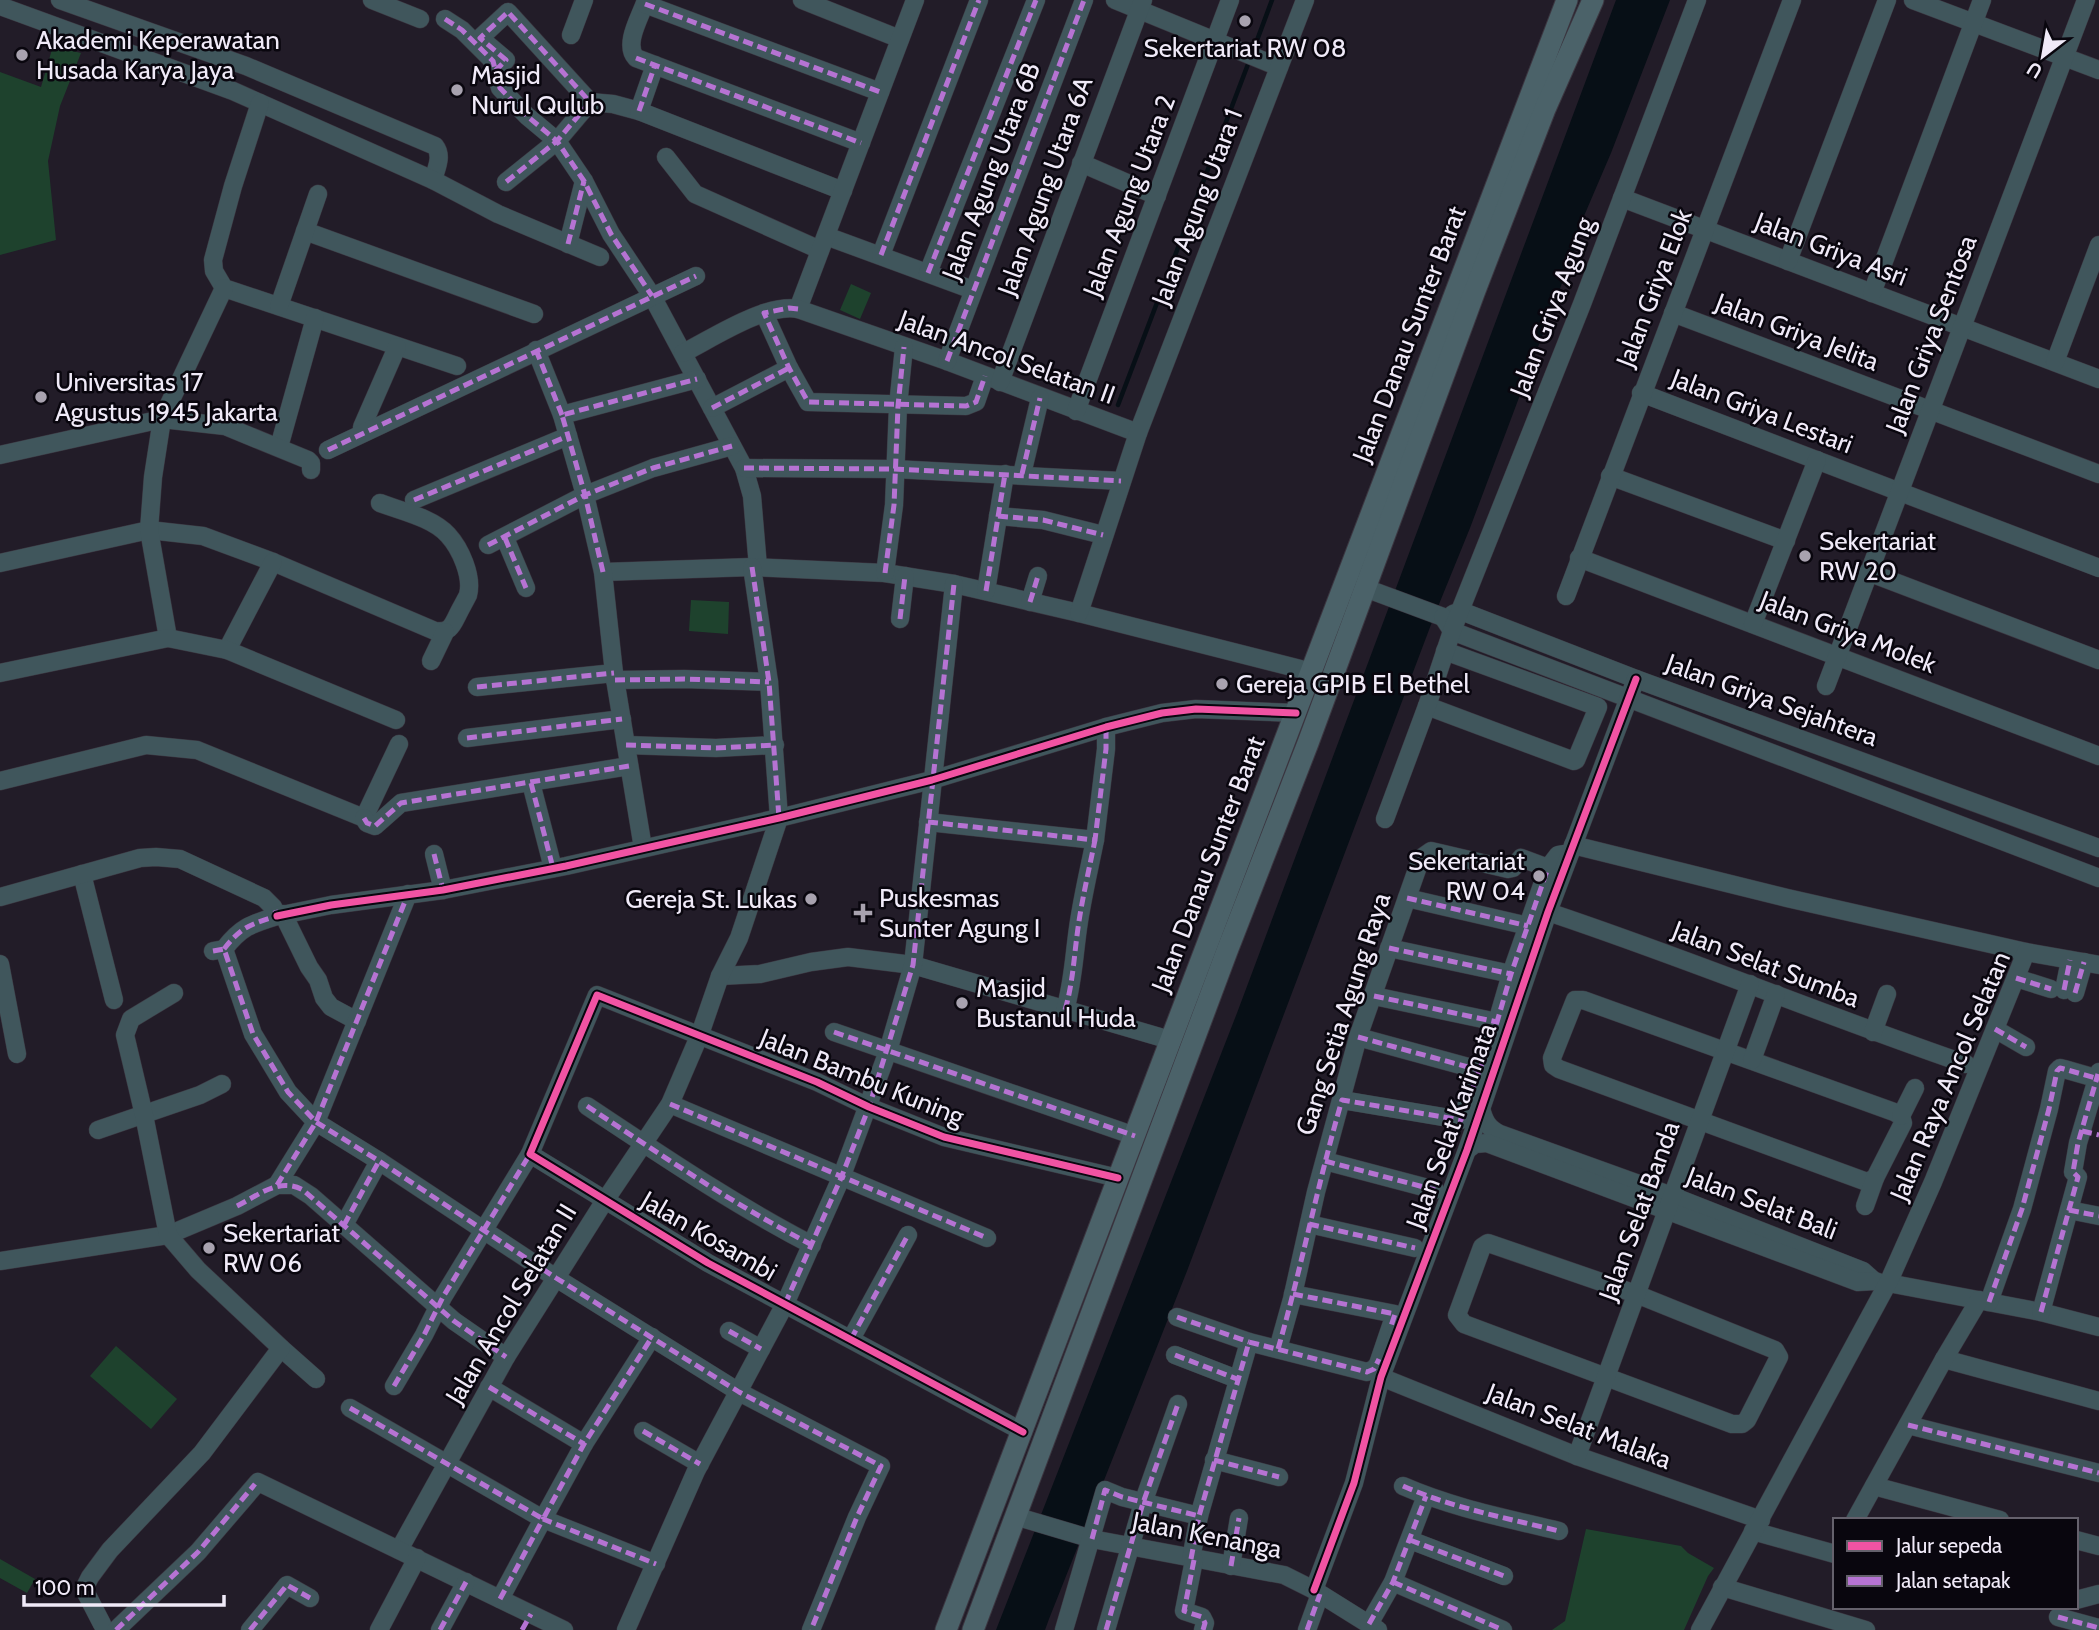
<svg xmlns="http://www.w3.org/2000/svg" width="2099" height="1630" font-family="Cabin,sans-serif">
<rect width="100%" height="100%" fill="#221c28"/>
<g fill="#1e422d">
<path d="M53,46L81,53L60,106L48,161L56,240L0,255V72L41,87Z"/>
<path d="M851,284L871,293L860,319L840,310Z"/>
<path d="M691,600L729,602L728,634L689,631Z"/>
<path d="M116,1346L177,1399L151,1429L90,1376Z"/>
<path d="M1586,1529L1681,1546L1688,1553L1714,1568L1708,1576L1684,1630H1552L1565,1621Z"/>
<path d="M0,1559L35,1579L27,1593L0,1578Z"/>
</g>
<path fill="#070f16" d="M1616,0H1670L1611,153L1584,216L1585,222L1470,528L1435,614L1187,1271L1049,1619L1045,1630H996L1237,1013Z"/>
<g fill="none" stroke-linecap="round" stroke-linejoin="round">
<g stroke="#070f16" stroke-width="4.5">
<path d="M1253,51L1272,0"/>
<path d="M1118,405L1250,59"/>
</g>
<g stroke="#3b3640" stroke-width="19">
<g id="minor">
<path d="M60,0L246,66L435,146C443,156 436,169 433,180"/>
<path d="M372,0L420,19"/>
<path d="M646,0C641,16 623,44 636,58L861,143"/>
<path d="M802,0L900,39"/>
<path d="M1115,0L1279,67"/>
<path d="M1913,0L2099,70"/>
<path d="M645,4L880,92"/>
<path d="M0,6L233,91L433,180L498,214L600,257"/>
<path d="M445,19L462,30L493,61L500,88L527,116L557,141L506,182"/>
<path d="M571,35L584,0"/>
<path d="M495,71L506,60L480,38L508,12L590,102L557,141L584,181L611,234L652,296L744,468L752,496L758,567"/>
<path d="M590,102L613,104L639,111L843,191"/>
<path d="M260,103L233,186L213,260L214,271L224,288L457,366"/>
<path d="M639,111L655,65"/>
<path d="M666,157L695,194L820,250"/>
<path d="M1081,163L1157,196"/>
<path d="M1622,198L2099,379"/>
<path d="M305,231L534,314"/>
<path d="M826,236L973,290"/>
<path d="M568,244L584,181"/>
<path d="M881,255L979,0"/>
<path d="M1788,261L1887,0"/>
<path d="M928,273L1036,0"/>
<path d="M1872,293L1982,0"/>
<path d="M279,306L318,194"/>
<path d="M798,309L915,0"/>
<path d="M764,313L789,368L808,402L966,406L976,402L985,376"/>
<path d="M1673,313L2099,474"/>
<path d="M536,350L562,415"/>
<path d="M683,353C713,338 765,303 798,309L947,361L1138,433"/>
<path d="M947,361L1084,0"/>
<path d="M2055,362L2099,245"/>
<path d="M1000,382L1143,0"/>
<path d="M1641,393L2099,568"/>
<path d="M712,408L789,368"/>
<path d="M1076,411L1230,0"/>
<path d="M362,427L397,347"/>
<path d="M279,447L315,318"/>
<path d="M328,450L696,276"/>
<path d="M0,455L162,419L225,426L308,460L311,463V470"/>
<path d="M744,468L894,469L1121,481"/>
<path d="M1022,474L1040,398"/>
<path d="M1610,476L1786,541"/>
<path d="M414,500L568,436"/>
<path d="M998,516L1043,520L1103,535"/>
<path d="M505,538L526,588"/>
<path d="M488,545L585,495L653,468L732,446"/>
<path d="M1579,558L2099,756"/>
<path d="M0,563L149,530L203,536L273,562L435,631C450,633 452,626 458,614C461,608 465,601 468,595C473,576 460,548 448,535C433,518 401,511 380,503"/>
<path d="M603,572L752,567L885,573L954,584L1079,613L1312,672"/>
<path d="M1868,572L2099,660"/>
<path d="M885,573L894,505L898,406L904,347"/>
<path d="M1365,588L1443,617"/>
<path d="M986,591L1005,474"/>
<path d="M1566,596L1792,0"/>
<path d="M1030,602L1038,576"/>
<path d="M1079,613L1138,433L1305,0"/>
<path d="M1453,614L1461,611L1636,679L2099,848"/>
<path d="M1443,617L1452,631L2099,878"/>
<path d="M900,619L905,576"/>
<path d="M1753,624L1817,460"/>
<path d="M168,638L149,530L153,477L162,419L224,288"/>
<path d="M227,650L273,562"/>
<path d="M431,661L445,632"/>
<path d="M0,673L168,638L227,650L396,720"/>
<path d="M615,680L684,679L769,682"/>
<path d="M1826,686L2086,0"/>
<path d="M477,687L614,673"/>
<path d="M1427,706L1574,761L1576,760L1598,707L1445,651"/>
<path d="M467,738L622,719"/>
<path d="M626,745L716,748L775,745"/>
<path d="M0,781L146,745L197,750L364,818L399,744"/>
<path d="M531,783L553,868"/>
<path d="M364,818L367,823L375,826L401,803L629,766"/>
<path d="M1385,819L1427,706L1452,631L1582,304L1697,0"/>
<path d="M928,822L1095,840L1106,749V727"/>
<path d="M1573,845L1787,898L2026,952"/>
<path d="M643,848L614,673L603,572L585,495L562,415L697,379"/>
<path d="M434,854L443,890"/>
<path d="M82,874L114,1000"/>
<path d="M0,897L140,858L156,857L180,859L264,898L273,907L277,916C251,924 241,927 224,949"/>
<path d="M1407,898L1528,926"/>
<path d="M1548,912C1689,959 1826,1016 1966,1064"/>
<path d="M283,914L309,967L318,980L324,998L331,1007L357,1021"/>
<path d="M277,916L331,905L443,890L566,866L779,818L932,780L1106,727L1162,713L1196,709L1296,713"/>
<path d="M1389,948L1511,974"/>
<path d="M213,951L224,949L253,1034L288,1092L316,1122L379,1161L556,1278L739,1392L881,1466L857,1517L811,1630"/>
<path d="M0,964L17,1054"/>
<path d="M720,976L760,974L811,962L848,957L913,965L1170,1040"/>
<path d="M2016,978L2051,989"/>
<path d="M2064,990L2070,960"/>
<path d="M2075,993L2084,962"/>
<path d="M1374,996L1497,1022"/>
<path d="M1575,1000H1583L1894,1112L1901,1116L1903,1123L1875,1178L1867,1182L1559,1069L1553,1065L1552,1058Z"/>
<path d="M1065,1010C1073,983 1074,956 1078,928C1082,899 1089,870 1095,840"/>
<path d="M1995,1029L2026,1047"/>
<path d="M834,1032L1135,1136"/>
<path d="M1873,1032L1887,994"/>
<path d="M1358,1037L1479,1070"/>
<path d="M1752,1060L1776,994"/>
<path d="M1342,1100L1461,1120L1497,1022L1511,974L1548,868"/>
<path d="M670,1104L987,1238"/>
<path d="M587,1106C661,1155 733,1204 812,1245"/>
<path d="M1481,1108C1484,1121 1488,1128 1500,1134L1672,1196L1863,1271L1872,1279"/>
<path d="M1901,1116L1915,1088"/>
<path d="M98,1130L200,1095L222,1084"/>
<path d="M1467,1150L1475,1144L1487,1143L1858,1282L1875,1281L1887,1285"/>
<path d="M1325,1161L1435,1190"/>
<path d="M277,1185L316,1122L408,894"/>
<path d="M1865,1206L1875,1178"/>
<path d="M2069,1210L2099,1216"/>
<path d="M1309,1224L1415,1248"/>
<path d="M344,1225L379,1161"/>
<path d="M1488,1243L1636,1294L1775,1350L1779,1357L1747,1420L1742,1424H1732L1464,1324L1457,1315L1482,1247Z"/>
<path d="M0,1261L168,1235L237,1206L277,1185H294L311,1196L454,1321L506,1357"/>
<path d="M1888,1283L2041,1312L2099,1327"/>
<path d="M1989,1302L2022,1209L2049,1109L2057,1071L2060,1068L2064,1069L2099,1079"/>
<path d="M2041,1312L2078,1177L2073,1172L2078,1143L2099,1072"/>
<path d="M1177,1317L1249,1342"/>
<path d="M729,1331L761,1349"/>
<path d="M851,1339L908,1235"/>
<path d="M281,1348L316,1379"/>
<path d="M1278,1349L1292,1299L1316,1192L1358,1037L1421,858L1431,851L1508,869L1513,868L1521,858L1548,868L1558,855L1570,853"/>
<path d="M1175,1355L1237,1379"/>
<path d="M1944,1359L2099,1401"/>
<path d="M1381,1377L1577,1456L1761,1520"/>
<path d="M394,1386L424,1335L443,1297L530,1154"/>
<path d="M489,1387L584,1444"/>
<path d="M350,1408L543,1519L584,1444L652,1337"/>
<path d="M1908,1425L2099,1473"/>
<path d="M643,1431L700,1464"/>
<path d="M1023,1432L708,1263L530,1154L597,995L817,1082L869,1107L944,1137L1118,1178"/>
<path d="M1577,1456L1750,984"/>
<path d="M1214,1460L1279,1477"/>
<path d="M1403,1486C1453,1508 1506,1518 1559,1531"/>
<path d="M1874,1486L2000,1520"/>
<path d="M1015,1516L1092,1539L1284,1575L1314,1590L1378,1630"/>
<path d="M1855,1520L1944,1359L1979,1300"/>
<path d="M1753,1531L1835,1554"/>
<path d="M1410,1540L1504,1576"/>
<path d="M2076,1540L2099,1546"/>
<path d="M399,1550L506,1357L602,1205L670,1104L700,1034L720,976L739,938L779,818L769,682L752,567"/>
<path d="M1191,1559L1199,1516L1249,1342L1367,1372L1374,1369L1378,1364L1395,1314L1293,1294"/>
<path d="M1194,1560L1184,1611L1202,1617L1205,1623L1203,1630"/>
<path d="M1231,1566L1239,1518"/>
<path d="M1393,1582L1503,1630"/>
<path d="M1722,1587L1866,1630"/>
<path d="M1314,1590L1354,1483L1381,1377L1467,1150L1548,912L1636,679"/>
<path d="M500,1599L543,1519L656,1564"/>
<path d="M2076,1600L2099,1594"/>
<path d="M2058,1617L2099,1628"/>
<path d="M102,1624L86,1593L85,1587L90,1577L110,1550L202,1453L281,1348L198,1270L168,1235L144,1115L125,1035L131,1019L174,993"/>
<path d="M1369,1624L1393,1582L1426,1496"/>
<path d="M116,1630L198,1552L258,1482L564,1630"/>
<path d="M250,1630L287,1585L310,1598"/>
<path d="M379,1630L417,1558"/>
<path d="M440,1630L466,1582"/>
<path d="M626,1630L696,1471L785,1304L841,1178L888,1051L913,965L954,584"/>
<path d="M1064,1630L1105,1490L1122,1497L1199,1516"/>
<path d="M1106,1630L1143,1503L1178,1404"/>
<path d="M1307,1630L1320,1594"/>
<path d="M1700,1630L1889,1281L1933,1182L2026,952L2099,965"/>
</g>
</g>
<g stroke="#3b3640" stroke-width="23">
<g id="major">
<path d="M946,1630L1567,0"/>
<path d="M973,1630L1227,951L1308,743L1474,293L1545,109L1593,0"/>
</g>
</g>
<use href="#minor" stroke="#40565c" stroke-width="18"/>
<use href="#major" stroke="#4b6269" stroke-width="21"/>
<g stroke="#b673d3" stroke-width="5" stroke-dasharray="10 5" stroke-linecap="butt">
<path d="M645,4L880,92"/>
<path d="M445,19L462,30L493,61L500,88L527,116L557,141L506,182"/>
<path d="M636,58L861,143"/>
<path d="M495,71L506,60L480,38L508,12L590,102L557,141L584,181L611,234L652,296"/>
<path d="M639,111L655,65"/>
<path d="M568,244L584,181"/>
<path d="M881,255L979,0"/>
<path d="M928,273L1036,0"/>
<path d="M798,309L789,308L764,313L789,368L808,402L966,406L976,402L985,376"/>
<path d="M536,350L562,415"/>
<path d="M947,361L1084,0"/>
<path d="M712,408L789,368"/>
<path d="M328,450L696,276"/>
<path d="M744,468L894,469L1121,481"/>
<path d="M1022,474L1040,398"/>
<path d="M414,500L568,436"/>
<path d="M998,516L1043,520L1103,535"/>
<path d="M505,538L526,588"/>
<path d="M488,545L585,495L653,468L732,446"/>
<path d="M752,567L769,682L779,818"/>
<path d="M603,572L585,495L562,415L697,379"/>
<path d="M885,573L894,505L898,406L904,347"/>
<path d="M986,591L1005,474"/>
<path d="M1030,602L1038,576"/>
<path d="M900,619L905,576"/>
<path d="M615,680L684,679L769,682"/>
<path d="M477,687L614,673"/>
<path d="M467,738L622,719"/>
<path d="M626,745L716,748L775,745"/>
<path d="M531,783L553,868"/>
<path d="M364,818L367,823L375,826L401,803L629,766"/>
<path d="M928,822L1095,840L1106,749V727"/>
<path d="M434,854L443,890"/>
<path d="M1407,898L1528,926"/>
<path d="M1389,948L1511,974"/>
<path d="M224,949C241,927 251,924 277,916L275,910"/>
<path d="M213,951L224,949L253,1034L288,1092L316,1122L379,1161L556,1278L739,1392L881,1466L857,1517L811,1630"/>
<path d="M2016,978L2051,989"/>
<path d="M2064,990L2070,960"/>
<path d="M2075,993L2084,962"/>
<path d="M1374,996L1497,1022"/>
<path d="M1065,1010C1073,983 1074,956 1078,928C1082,899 1089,870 1095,840"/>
<path d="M1995,1029L2026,1047"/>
<path d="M834,1032L1135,1136"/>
<path d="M1358,1037L1479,1070"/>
<path d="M670,1104L987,1238"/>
<path d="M587,1106C661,1155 733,1204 812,1245"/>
<path d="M2082,1131L2099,1135"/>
<path d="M1325,1161L1435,1190"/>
<path d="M277,1185L316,1122L408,894"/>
<path d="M237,1206C259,1195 279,1177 303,1190L454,1321L506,1357"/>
<path d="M2069,1210L2099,1216"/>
<path d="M1309,1224L1415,1248"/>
<path d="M344,1225L379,1161"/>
<path d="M1293,1294L1395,1314L1390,1329"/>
<path d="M1989,1302L2022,1209L2049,1109L2057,1071L2060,1068L2064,1069L2099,1079"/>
<path d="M785,1304L841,1178L869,1107L913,965L954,584"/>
<path d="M2041,1312L2078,1177L2073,1172L2078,1143L2098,1074"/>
<path d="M1177,1317L1249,1342"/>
<path d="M729,1331L761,1349"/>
<path d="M851,1339L908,1235"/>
<path d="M1278,1349C1302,1266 1318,1182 1342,1100L1461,1120L1497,1022L1511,974L1548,868"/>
<path d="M1175,1355L1237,1379"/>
<path d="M394,1386L424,1335L443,1297L530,1154"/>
<path d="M489,1387L584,1444"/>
<path d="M350,1408L543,1519L584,1444L652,1337"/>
<path d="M1908,1425L2099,1473"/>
<path d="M643,1431L700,1464"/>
<path d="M1214,1460L1279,1477"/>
<path d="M1403,1486C1453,1508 1506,1518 1559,1531"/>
<path d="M1092,1539L1105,1490L1122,1497L1199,1516"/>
<path d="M1410,1540L1504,1576"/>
<path d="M1191,1559L1199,1516L1249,1342L1367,1372L1374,1369L1379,1359"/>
<path d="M1194,1560L1184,1611L1202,1617L1205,1623L1203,1630"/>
<path d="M1231,1566L1239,1518"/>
<path d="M1393,1582L1503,1630"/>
<path d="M500,1599L543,1519L656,1564"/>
<path d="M2058,1617L2099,1628"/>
<path d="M1369,1624L1393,1582L1426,1496"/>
<path d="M116,1630L198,1552L255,1484"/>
<path d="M250,1630L287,1585L310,1598"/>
<path d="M440,1630L466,1582"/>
<path d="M522,1630L531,1614"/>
<path d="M1106,1630L1143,1503L1178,1404"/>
<path d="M1307,1630L1320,1594"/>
</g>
<g stroke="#09060e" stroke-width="11">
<g id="cycleway">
<path d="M277,916L331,905L443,890L566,866L779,818L932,780L1106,727L1162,713L1196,709L1296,713"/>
<path d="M1023,1432L708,1263L530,1154L597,995L817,1082L869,1107L944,1137L1118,1178"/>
<path d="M1314,1590L1354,1483L1381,1377L1467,1150L1548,912L1636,679"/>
</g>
</g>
<use href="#cycleway" stroke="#f153a3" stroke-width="7"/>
</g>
<g fill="#a8a2af" stroke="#09060e" stroke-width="2.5">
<circle cx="1245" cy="21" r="7"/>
<circle cx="22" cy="55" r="7"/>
<circle cx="457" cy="90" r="7"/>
<circle cx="41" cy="397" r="7"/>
<circle cx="1805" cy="556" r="7"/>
<circle cx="1222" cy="684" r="7"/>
<circle cx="1539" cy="876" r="7"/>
<circle cx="811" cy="899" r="7"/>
<path d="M859.5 902.5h7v7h7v7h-7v7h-7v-7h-7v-7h7z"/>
<circle cx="962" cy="1003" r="7"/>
<circle cx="209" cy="1248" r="7"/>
</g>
<g text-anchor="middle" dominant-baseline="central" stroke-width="5" stroke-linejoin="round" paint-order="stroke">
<g font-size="26" fill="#f0eaf8" stroke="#09060e" text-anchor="start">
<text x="36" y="40">Akademi Keperawatan<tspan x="36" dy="30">Husada Karya Jaya</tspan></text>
<text x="1245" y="48" text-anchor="middle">Sekertariat RW 08</text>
<text x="471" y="75">Masjid<tspan x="471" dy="30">Nurul Qulub</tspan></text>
<text x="55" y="382">Universitas 17<tspan x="55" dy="30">Agustus 1945 Jakarta</tspan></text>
<text x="1819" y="541">Sekertariat<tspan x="1819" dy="30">RW 20</tspan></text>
<text x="1236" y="684">Gereja GPIB El Bethel</text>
<text x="1525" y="861" text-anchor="end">Sekertariat<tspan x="1525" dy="30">RW 04</tspan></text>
<text x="879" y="898">Puskesmas<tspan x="879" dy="30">Sunter Agung I</tspan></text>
<text x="797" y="899" text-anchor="end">Gereja St. Lukas</text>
<text x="976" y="988">Masjid<tspan x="976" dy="30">Bustanul Huda</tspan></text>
<text x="223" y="1233">Sekertariat<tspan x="223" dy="30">RW 06</tspan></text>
</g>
<g font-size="26" fill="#f0eaf8" stroke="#09060e">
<text transform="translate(991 171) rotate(-69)">Jalan Agung Utara 6B</text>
<text transform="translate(1045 186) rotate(-70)">Jalan Agung Utara 6A</text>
<text transform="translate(1129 196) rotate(-69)">Jalan Agung Utara 2</text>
<text transform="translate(1197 207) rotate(-69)">Jalan Agung Utara 1</text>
<text transform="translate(1831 249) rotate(21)">Jalan Griya Asri</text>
<text transform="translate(1654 288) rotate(-69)">Jalan Griya Elok</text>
<text transform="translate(1552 307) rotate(-69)">Jalan Griya Agung</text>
<text transform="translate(1797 332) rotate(21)">Jalan Griya Jelita</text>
<text transform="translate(1409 334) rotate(-69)">Jalan Danau Sunter Barat</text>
<text transform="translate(1931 334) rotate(-69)">Jalan Griya Sentosa</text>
<text transform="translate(1007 357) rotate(20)">Jalan Ancol Selatan II</text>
<text transform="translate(1762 411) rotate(21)">Jalan Griya Lestari</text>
<text transform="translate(1848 632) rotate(21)">Jalan Griya Molek</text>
<text transform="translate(1772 700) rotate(20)">Jalan Griya Sejahtera</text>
<text transform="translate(1208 864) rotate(-69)">Jalan Danau Sunter Barat</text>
<text transform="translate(1766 964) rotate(21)">Jalan Selat Sumba</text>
<text transform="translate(1343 1014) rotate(-72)">Gang Setia Agung Raya</text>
<text transform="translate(1950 1076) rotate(-67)">Jalan Raya Ancol Selatan</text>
<text transform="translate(862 1077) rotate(22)">Jalan Bambu Kuning</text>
<text transform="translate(1451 1126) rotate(-70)">Jalan Selat Karimata</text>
<text transform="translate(1762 1203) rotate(21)">Jalan Selat Bali</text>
<text transform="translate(1639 1211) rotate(-70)">Jalan Selat Banda</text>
<text transform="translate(709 1236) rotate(30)">Jalan Kosambi</text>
<text transform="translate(511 1304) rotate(-59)">Jalan Ancol Selatan II</text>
<text transform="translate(1579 1426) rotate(21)">Jalan Selat Malaka</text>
<text transform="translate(1207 1535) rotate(11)">Jalan Kenanga</text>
</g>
</g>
<rect x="1833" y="1518" width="245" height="91" fill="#09060e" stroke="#65616c" stroke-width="2"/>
<rect x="1847" y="1541" width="35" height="10" fill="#f153a3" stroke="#65616c" stroke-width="2"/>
<text x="1896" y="1553" font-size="21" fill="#f0eaf8">Jalur sepeda</text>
<rect x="1847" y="1576" width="35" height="10" fill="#b673d3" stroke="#65616c" stroke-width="2"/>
<text x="1896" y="1588" font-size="21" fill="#f0eaf8">Jalan setapak</text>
<g transform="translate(2043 56) rotate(211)" stroke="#09060e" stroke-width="5" paint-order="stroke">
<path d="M0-5L12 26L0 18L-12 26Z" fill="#f0eaf8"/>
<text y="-10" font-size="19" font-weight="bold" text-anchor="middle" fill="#f0eaf8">U</text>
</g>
<path d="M24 1595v10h200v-10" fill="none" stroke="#f0eaf8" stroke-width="3.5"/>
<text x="35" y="1595" font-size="21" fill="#f0eaf8" stroke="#09060e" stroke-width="5" paint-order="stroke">100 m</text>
</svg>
